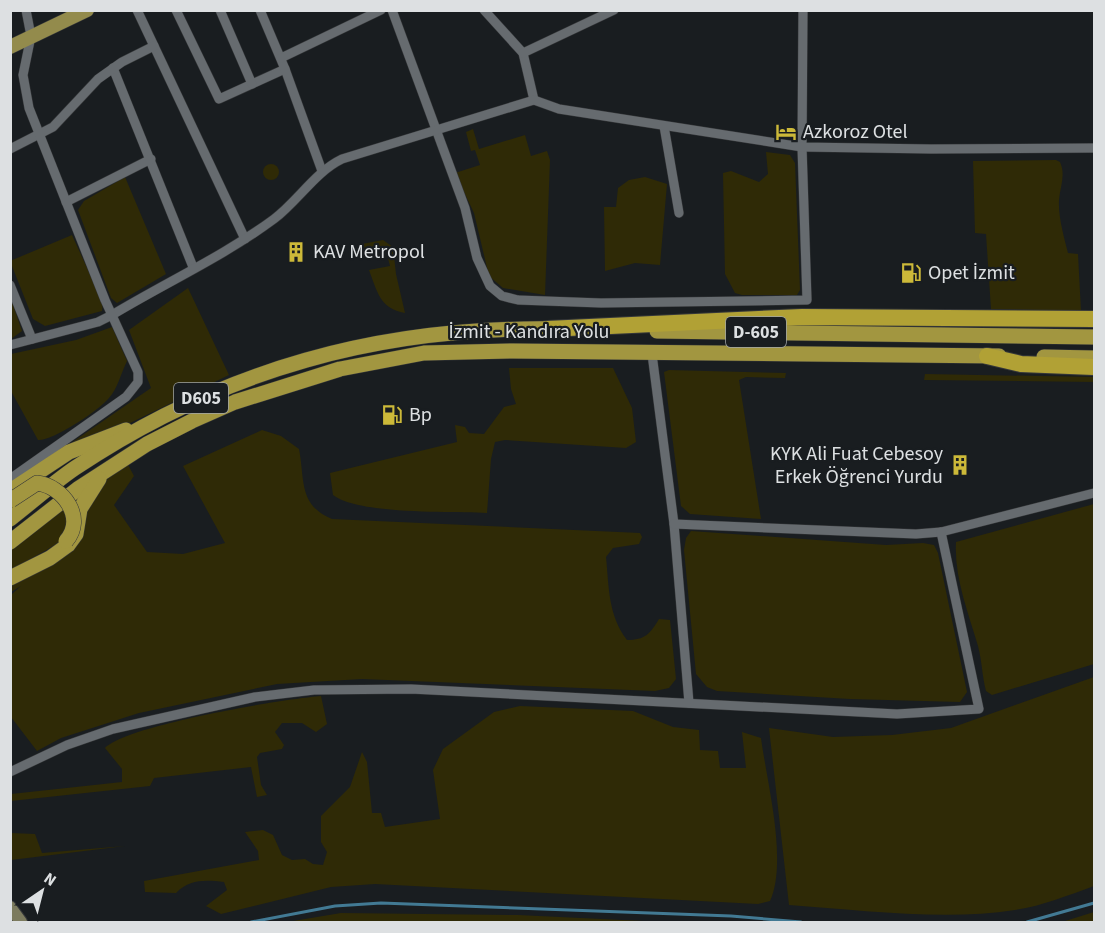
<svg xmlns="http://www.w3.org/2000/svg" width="1105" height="933" font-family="'Source Sans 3',sans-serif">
<rect width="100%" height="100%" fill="#191d20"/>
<g fill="#2f2a06">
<path d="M473,129L479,149L525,135L531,156L547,151L550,160L545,295L503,288L489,276L474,213L455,173L480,165L475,150L471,151L466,132Z"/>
<path d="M766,152L790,155L795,163L800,290L797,295H742L735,293L725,274L723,173L731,171L759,182L768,174Z"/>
<path d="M1056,160L1060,162C1066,175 1060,187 1059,200C1058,216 1064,237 1068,253L1078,254L1081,311L991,309L986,234L975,233L973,161Z"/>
<circle cx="271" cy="172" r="8"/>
<path d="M125,177L166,274L117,303L111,298L78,210L84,201Z"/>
<path d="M645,177L667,184L660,265L635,263L605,271L604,207H616L618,188L629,180Z"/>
<path d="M72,235L103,303L102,311L45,326L33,319L10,261Z"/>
<path d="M383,240L393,247L396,274L405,313C380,309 377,291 369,270L390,266L385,247L362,251V244Z"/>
<path d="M188,288L229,375L29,472L151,388L129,330Z"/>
<path d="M10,296L22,331L11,339H10Z"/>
<path d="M112,327L127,361C121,373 118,388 109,398C98,411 53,441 38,440L11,391V354L76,340Z"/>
<path d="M509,368H613L632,408L636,442L626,448L505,440L495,442L491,459L487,513C452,511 359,515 333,495L330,473L457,442L455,425L465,427L469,433L484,434L504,407L516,404L511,389Z"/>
<path d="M669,370L786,373L785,378L746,377L739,380L761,519L690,514L681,506L664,372Z"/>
<path d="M925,374L1094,377V382L924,380Z"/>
<path d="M262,430L281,436L299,449C305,479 298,505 332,519L640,533L642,537L639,544L613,548L606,557C609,587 608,615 627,640C645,640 650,634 659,619L670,620L676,679L669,688L655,691L362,679L277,684L139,713L61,738L37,751L11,717V595L21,586L11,592L10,582L61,553L93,490L126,461L134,476L114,505L147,552L183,554L225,543L183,466Z"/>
<path d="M65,504L70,518L59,543L11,570V547Z"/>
<path d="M1094,504V664L992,695L986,691C982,676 982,661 978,646C968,612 954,577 956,542Z"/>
<path d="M691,531L886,545L923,543L934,545L938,553L967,692L960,702L850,699L717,691L707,687L696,674L684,550L686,538Z"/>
<path d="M1094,677V886C1069,895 1042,906 1015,910C945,921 860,910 789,905L769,728L833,737L892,735L951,728Z"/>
<path d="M321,696L327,724L316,732L302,723H282L275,732L284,745L282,749L260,753L257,757L261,785L267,795L257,797L251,767L154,778L150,786L11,801V794L122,782V769L105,748C127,725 283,699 321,696Z"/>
<path d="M520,706L633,711L673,727L699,730L700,750L718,751L720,768H746L742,732L761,738C767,783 788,861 770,901L758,904L375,884L331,887L221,914L206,906L227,890L224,882C205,880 190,879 176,893L145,892L144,881L259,860L258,851L245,832L263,830L273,835L282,855L292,860L305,859L313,864L323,865L327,852L321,842V816L350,787L362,752L367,762L372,813H381L385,827L440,819L433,770L443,749L494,712Z"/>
<path d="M11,833L35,834L42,853L125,846L11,860Z"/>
<path d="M1094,912V922H1062Z"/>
<path d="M341,913L518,915L664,922H287Z"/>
</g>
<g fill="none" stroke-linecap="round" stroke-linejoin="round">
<g stroke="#427a94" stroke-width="3">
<path d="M251,922L335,906L381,903L731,916L801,922"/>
<path d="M1027,922L1094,903"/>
</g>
<g stroke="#353739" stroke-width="10">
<g id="minor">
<path d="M137,10L245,239"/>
<path d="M176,10L219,99L285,69"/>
<path d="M220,10L252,84"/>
<path d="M260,10L285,69L322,171"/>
<path d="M392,10L465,208L477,258L490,286L502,296L518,300L601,303L807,300L802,147L803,10"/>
<path d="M484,10L523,53L534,100"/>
<path d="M523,53L614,10"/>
<path d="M281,58L381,10"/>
<path d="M113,68L193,267"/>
<path d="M664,126L679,213"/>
<path d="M10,149L53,127L98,79L122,62L154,46"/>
<path d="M66,202L151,159"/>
<path d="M10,285L32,339"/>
<path d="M10,345L98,322L112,315C165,283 224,256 274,219C298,201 315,172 342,159L534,100L559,109L802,147L931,149L1094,148"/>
<path d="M652,354L674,524L689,703"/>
<path d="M10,479L126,397L138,382V372L105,300L29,108L23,75L31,36L26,10"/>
<path d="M674,524L916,534L941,532L1094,493"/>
<path d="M10,772L67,745L113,729L255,697L314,690L411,689L897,714L979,709L941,532"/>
</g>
</g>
<g stroke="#353739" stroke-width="14">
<path id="secondary" d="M10,907L21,922"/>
</g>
<g stroke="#353739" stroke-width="15">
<path id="primary" d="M10,47L87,10"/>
</g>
<g stroke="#353739" stroke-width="16">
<g id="trunk">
<path d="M657,331L1094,337"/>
<path d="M1044,357L1094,358"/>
<path d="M10,491L69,452L126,430"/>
<path d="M10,519C32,502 53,483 75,468C223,369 381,326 558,329"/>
<path d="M10,542L79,488L147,444L192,421L235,402L340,369L424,353L513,351L999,356"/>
<path d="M10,578L50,558L68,545L76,534L80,509L99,479"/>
</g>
</g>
<g stroke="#353739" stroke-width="18">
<g id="motorway">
<path d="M547,329L802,317L1094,319"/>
<path d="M987,356L1021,364L1094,367"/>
</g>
</g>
<use href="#minor" stroke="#666b6f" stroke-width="9"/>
<use href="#secondary" stroke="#7c7b5e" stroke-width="12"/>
<use href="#primary" stroke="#938b4c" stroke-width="14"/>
<use href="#trunk" stroke="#a29640" stroke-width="15"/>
<use href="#motorway" stroke="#b1a135" stroke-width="16"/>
<g stroke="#353739" stroke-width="16" stroke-linecap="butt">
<path id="trunk-bridge" d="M11,500L37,483C63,486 86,518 66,541"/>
</g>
<use href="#trunk-bridge" stroke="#a29640" stroke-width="15"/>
</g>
<defs>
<g id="hotel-bare" transform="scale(1.62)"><path d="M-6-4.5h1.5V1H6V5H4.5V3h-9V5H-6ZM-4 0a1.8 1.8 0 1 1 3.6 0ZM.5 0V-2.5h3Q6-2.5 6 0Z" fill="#ccb939" stroke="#191d20" stroke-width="2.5" paint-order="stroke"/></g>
<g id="building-bare" transform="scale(1.62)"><path d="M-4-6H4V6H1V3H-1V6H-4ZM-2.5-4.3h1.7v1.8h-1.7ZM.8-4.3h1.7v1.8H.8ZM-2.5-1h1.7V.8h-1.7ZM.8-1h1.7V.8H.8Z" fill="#ccb939" stroke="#191d20" stroke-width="2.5" paint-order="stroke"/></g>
<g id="fuel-bare" transform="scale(1.62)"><path d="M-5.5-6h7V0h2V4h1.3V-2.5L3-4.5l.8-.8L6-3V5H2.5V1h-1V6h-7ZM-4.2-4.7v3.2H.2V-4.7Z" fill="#ccb939" stroke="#191d20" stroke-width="2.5" paint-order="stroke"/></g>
</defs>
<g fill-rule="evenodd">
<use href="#hotel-bare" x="786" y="132"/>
<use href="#building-bare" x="296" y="252"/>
<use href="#fuel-bare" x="911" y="273"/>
<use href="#fuel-bare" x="392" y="415"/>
<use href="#building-bare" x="960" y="465"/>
</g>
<g text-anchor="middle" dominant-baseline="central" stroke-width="4.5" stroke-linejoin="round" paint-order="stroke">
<g fill="#191d20" stroke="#a2a6a8" stroke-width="1.5">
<rect x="726" y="317" width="60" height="30" rx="4.5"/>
<rect x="174" y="383" width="54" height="30" rx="4.5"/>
</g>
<g font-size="18" font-weight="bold" fill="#dde0e2">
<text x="756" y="332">D-605</text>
<text x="201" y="398">D605</text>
</g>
<g font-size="20" fill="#dde0e2" stroke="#191d20" text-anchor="start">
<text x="803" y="132">Azkoroz Otel</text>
<text x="313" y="252">KAV Metropol</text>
<text x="928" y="273">Opet İzmit</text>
<text x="409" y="415">Bp</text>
<text x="943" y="454" text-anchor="end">KYK Ali Fuat Cebesoy<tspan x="943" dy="23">Erkek Öğrenci Yurdu</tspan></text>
</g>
<g font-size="20" fill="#dde0e2" stroke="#191d20">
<text x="529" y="332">İzmit - Kandıra Yolu</text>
</g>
</g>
<rect width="1105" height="933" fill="none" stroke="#dde0e2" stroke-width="24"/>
<g transform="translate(42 891) rotate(35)" stroke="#191d20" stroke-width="4.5" paint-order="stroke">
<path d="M0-4.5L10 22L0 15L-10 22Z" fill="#dde0e2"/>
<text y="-9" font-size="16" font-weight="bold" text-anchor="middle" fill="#dde0e2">N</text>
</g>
</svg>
